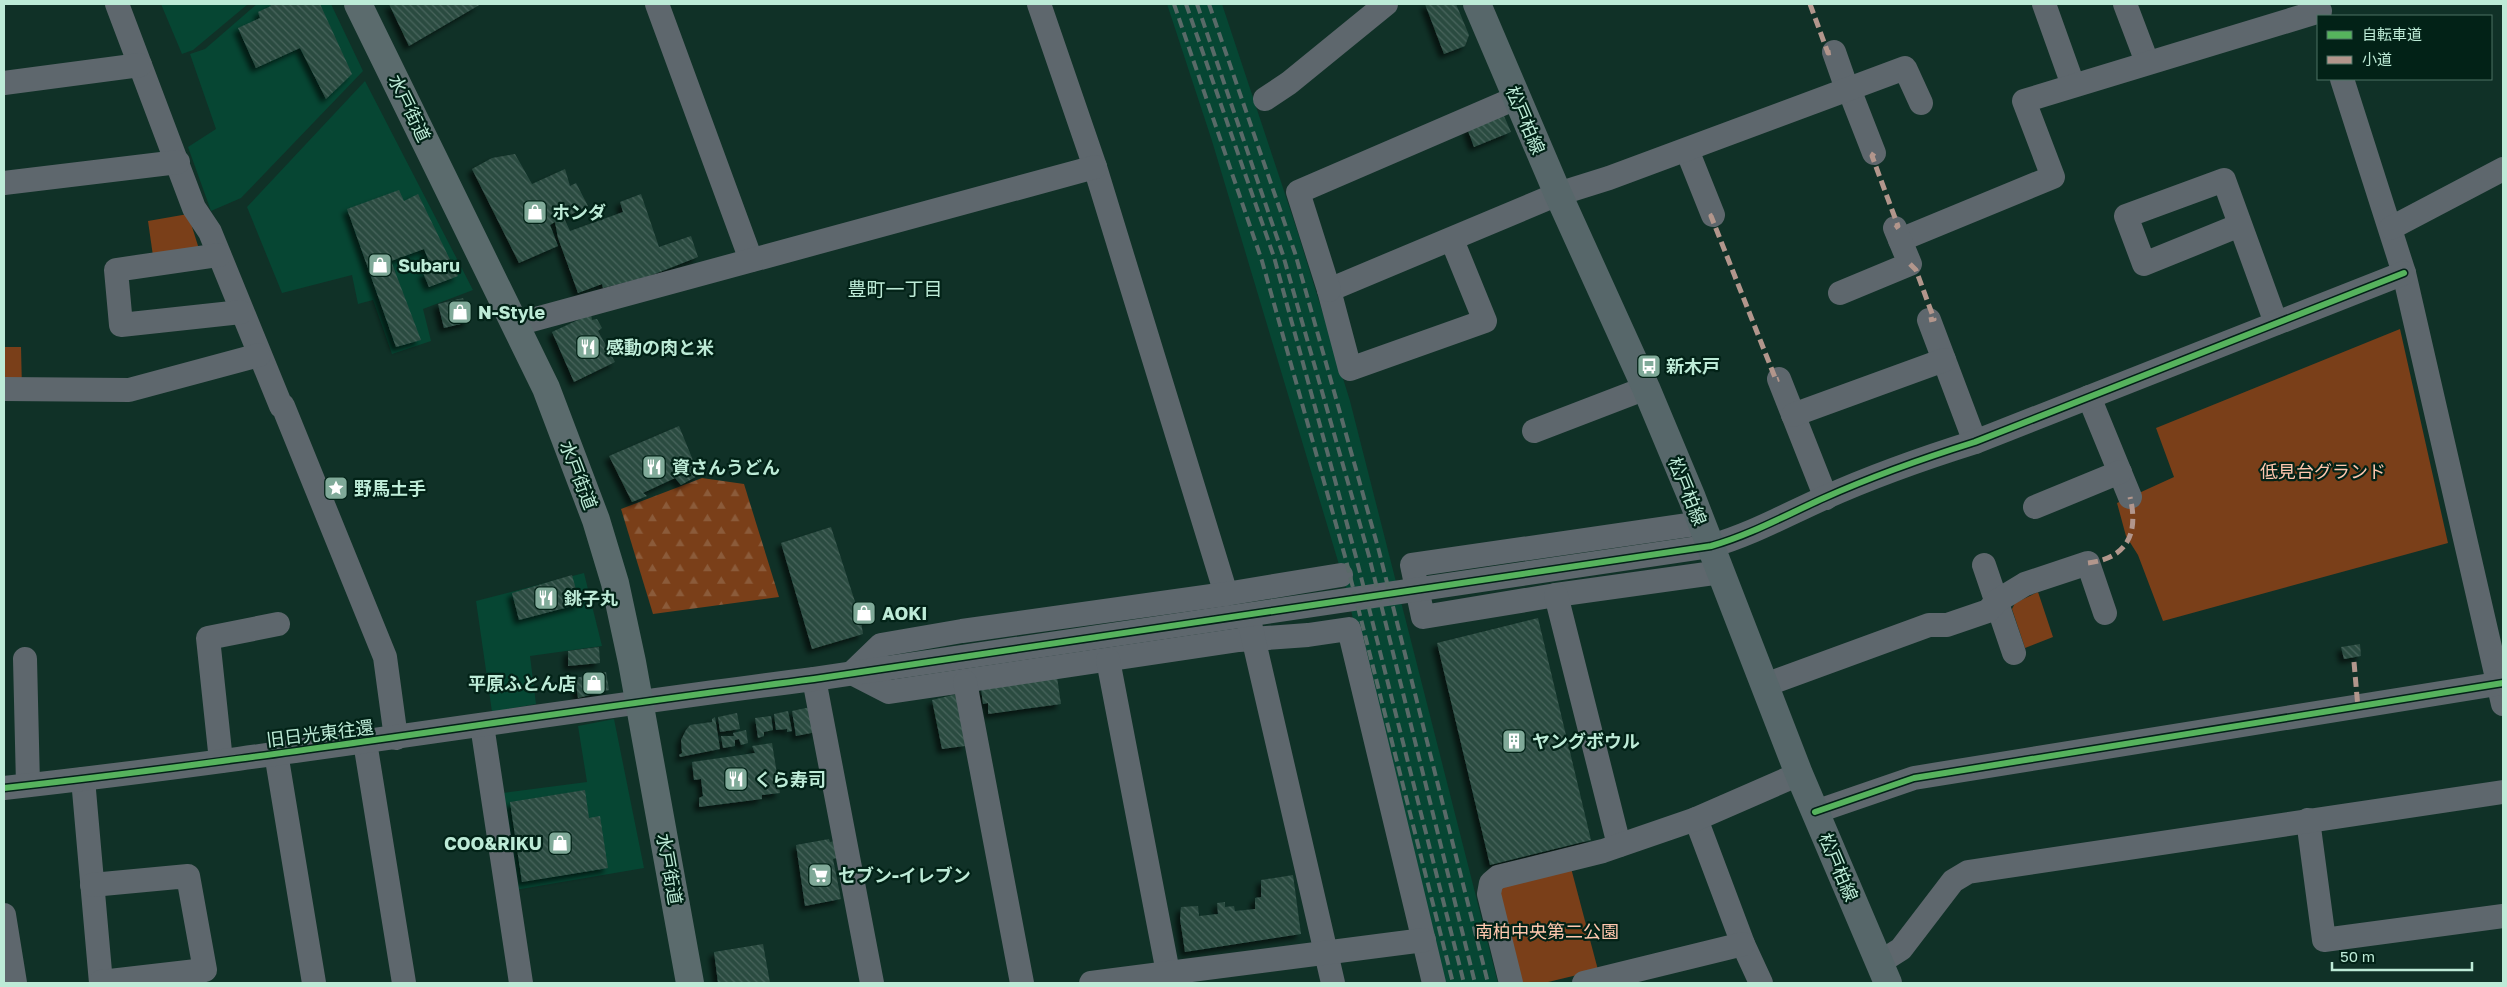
<svg xmlns="http://www.w3.org/2000/svg" width="2507" height="987" font-family="'Golos Text','Noto Sans JP',sans-serif">
<defs>
<pattern id="forest-firs" width="22" height="20" patternUnits="userSpaceOnUse" patternTransform="scale(1.25)"><rect width="22" height="20" fill="#7a3f19"/><path d="M5 1l3.5 6h-7zM16 11l3.5 6h-7z" fill="#8b5b3a"/></pattern>
<pattern id="building-back-hatch" width="6" height="6" patternUnits="userSpaceOnUse" patternTransform="scale(1.25)"><rect width="6" height="6" fill="#2b4b41"/><path d="M-1 5l2 2M0 0l6 6M5-1l2 2" fill="none" stroke="#48655c"/></pattern>
<filter id="shadow"><feDropShadow dx="-4.5" dy="4.5" stdDeviation="2.5" flood-color="#0009"/></filter>
</defs>
<rect width="100%" height="100%" fill="#103127"/>
<g fill="#064633">
<path d="M161,4H248L193,50L182,54Z"/>
<path d="M257,4H331L363,71L241,198L211,211L188,147L216,129L190,54L205,49Z"/>
<path d="M1167,4H1222L1297,230L1350,401L1498,983H1436L1346,588L1212,141Z"/>
<path d="M365,81L473,290L423,309L431,341L392,354L373,300L358,304L352,275L282,293L247,207Z"/>
<path d="M584,573L602,646L530,656L536,704L492,712L476,601Z"/>
<path d="M614,719L644,868L515,890L503,793L587,782L578,726Z"/>
</g>
<path fill="url(#forest-firs)" d="M702,478L744,484L779,597L653,614L621,509Z"/>
<g fill="#7a3f19">
<path d="M188,214L199,249L153,256L148,221Z"/>
<path d="M2400,329L2448,543L2163,621L2138,555L2126,536L2117,503L2174,477L2156,428Z"/>
<path d="M4,347H21L22,389H4Z"/>
<path d="M2038,592L2053,637L2025,648L2012,609L2015,603Z"/>
<path d="M1571,868L1598,970L1544,983H1518L1495,893L1502,884Z"/>
</g>
<g fill="url(#building-back-hatch)" filter="url(#shadow)">
<path d="M270,4H320L352,74L326,99L300,48L256,68L238,28L260,18L258,12L271,6Z"/>
<path d="M389,4H481L409,46Z"/>
<path d="M1425,4H1456L1469,35L1465,46L1444,54Z"/>
<path d="M1504,116L1511,132L1474,147L1467,128Z"/>
<path d="M515,154L532,184L565,169L570,186L576,183L588,206L564,218L570,231L623,212L620,202L641,194L659,247L691,236L698,257L647,277L603,288L602,284L578,293L558,238L555,222L550,225L558,246L519,263L472,169L492,158Z"/>
<path d="M399,190L404,201L418,194L458,276L429,287L423,273L432,269L424,249L391,261L421,340L396,347L347,209Z"/>
<path d="M463,298L469,322L444,328L438,304Z"/>
<path d="M591,314L592,320L597,319L602,328L598,331L615,362L574,382L552,332Z"/>
<path d="M679,426L699,475L681,485L675,478L643,493L647,496L632,502L609,456Z"/>
<path d="M831,527L856,605L871,602L875,617L861,622L863,634L812,649L781,543Z"/>
<path d="M572,575L580,604L519,620L512,593Z"/>
<path d="M1538,618L1591,840L1490,865L1437,643Z"/>
<path d="M2360,644L2361,656L2344,659L2341,647Z"/>
<path d="M599,647L600,663L568,666V651Z"/>
<path d="M606,672L609,690L578,698L575,678Z"/>
<path d="M1057,677L1061,704L988,714V703L983,704L981,688Z"/>
<path d="M957,694L966,744L965,746L942,749L932,700Z"/>
<path d="M811,707L816,732L796,736L792,711Z"/>
<path d="M788,711L792,731L787,732V729L776,730L774,714Z"/>
<path d="M737,713L740,729L720,732L718,717Z"/>
<path d="M771,716L773,730L764,732V736L758,738L755,718Z"/>
<path d="M715,717L720,749L680,757L679,755L682,753L681,740L686,730L690,725L712,722V719Z"/>
<path d="M746,730L748,743L741,745L739,739L735,740V746L723,748L721,736H734L733,733Z"/>
<path d="M772,743L780,793L762,795V799L699,807V798L703,796L701,779L694,780L692,762L755,753L752,746Z"/>
<path d="M585,790L589,818L600,816L608,868L522,882L510,802Z"/>
<path d="M829,839L830,842L835,841L837,858L833,859L841,899L805,906L796,845Z"/>
<path d="M1293,875L1301,934L1185,952L1180,919L1181,907L1198,906L1199,916L1218,914L1217,903L1225,902V907L1234,906L1235,911L1255,909V898L1261,897V880Z"/>
<path d="M763,944L770,983H718L714,952Z"/>
</g>
<g fill="none" stroke-linecap="round" stroke-linejoin="round">
<g stroke="#5e676d" stroke-width="24">
<path d="M117,4L194,208L210,232L281,406H283L385,657L396,738"/>
<path d="M657,4L751,260"/>
<path d="M1039,4L1095,167L1226,594"/>
<path d="M2044,4L2073,85"/>
<path d="M2125,4L2147,62"/>
<path d="M1834,52L1847,89"/>
<path d="M2342,79L2404,273L2503,704"/>
<path d="M4,83L140,65"/>
<path d="M1849,89L1874,153"/>
<path d="M1265,99L1289,83L1386,4"/>
<path d="M1687,150L1713,215"/>
<path d="M4,183L178,162"/>
<path d="M2240,225L2144,264L2126,216L2224,180L2276,323"/>
<path d="M2391,228L2503,169"/>
<path d="M1452,240L1485,321L1350,369L1329,290L1558,194L1609,178L1905,68L1921,103"/>
<path d="M1900,240L2053,177L2024,101L2320,11"/>
<path d="M219,255L116,270L121,325L241,312"/>
<path d="M1329,290L1298,192L1516,98"/>
<path d="M1840,293L1910,264L1895,228"/>
<path d="M1929,320L1975,442"/>
<path d="M517,324L1095,167"/>
<path d="M1779,379L1826,498"/>
<path d="M4,389L129,390L259,355"/>
<path d="M2089,397L2130,497"/>
<path d="M1793,415L1944,360"/>
<path d="M1534,431L1646,388"/>
<path d="M2035,507L2120,472"/>
<path d="M1702,523L1412,565L1423,617L1556,595L1721,572"/>
<path d="M1984,565L2014,653"/>
<path d="M1341,575L1226,594L962,631L881,645L852,673L889,692L1239,640L1308,635L1349,629L1434,983"/>
<path d="M1556,595L1619,845"/>
<path d="M1250,624L1333,983"/>
<path d="M25,659L28,785"/>
<path d="M1108,660L1170,983"/>
<path d="M814,679L872,983"/>
<path d="M965,682L1022,983"/>
<path d="M1765,685L1929,625H1947L1988,611L1997,601L2025,584L2088,563L2105,613"/>
<path d="M482,725L521,983"/>
<path d="M365,742L404,983"/>
<path d="M276,753L314,983"/>
<path d="M221,761L208,638L278,624"/>
<path d="M83,779L101,983"/>
<path d="M4,788C275,758 544,713 814,679L1711,546C1750,535 1786,515 1824,498C1873,476 1924,458 1975,442L2404,273"/>
<path d="M1815,812L1914,778L2503,683"/>
<path d="M1696,819L1743,944L1761,983"/>
<path d="M2308,820L2324,940L2503,916"/>
<path d="M92,885L188,876L205,970L101,982"/>
<path d="M4,915L15,983"/>
<path d="M1879,963L1901,949L1953,881L1968,872L2503,792"/>
<path d="M1091,983L1424,940"/>
<path d="M1511,983L1489,894L1491,883L1498,877L1603,851L1696,819L1799,774"/>
<path d="M1584,983L1743,944"/>
</g>
<path stroke="#57676a" stroke-width="28" d="M1477,4L1558,194L1646,388L1692,498L1799,774L1888,983"/>
<path stroke="#5b6b6d" stroke-width="28" d="M358,4L546,388L596,520L615,583L632,662L690,983"/>
<g stroke="#596a68" stroke-width="4" stroke-dasharray="10 5" stroke-linecap="butt">
<path d="M1174,4L1262,261L1346,560L1453,983"/>
<path d="M1186,4L1274,257L1356,557L1464,983"/>
<path d="M1197,4L1283,255L1369,556L1475,983"/>
<path d="M1209,4L1295,253L1379,551L1488,983"/>
</g>
<g stroke="#b2968c" stroke-width="5" stroke-dasharray="10 5" stroke-linecap="butt">
<path d="M1810,4L1828,53L1834,52"/>
<path d="M1874,153L1872,156L1898,226L1895,228"/>
<path d="M1713,215L1711,216L1776,380L1779,379"/>
<path d="M1910,264L1916,270L1934,319L1929,320"/>
<path d="M2088,563C2127,558 2139,534 2130,497"/>
<path d="M2354,662L2358,708"/>
</g>
<g stroke="#022217" stroke-width="9">
<g id="cycleway">
<path d="M4,788C275,758 544,713 814,679L1711,546C1750,535 1786,515 1824,498C1873,476 1924,458 1975,442L2404,273"/>
<path d="M1815,812L1914,778L2503,683"/>
</g>
</g>
<use href="#cycleway" stroke="#56b35d" stroke-width="6"/>
</g>
<defs>
<g id="shop-square" transform="scale(1.25)"><rect x="-9" y="-9" width="18" height="18" rx="4" fill="#80aa99" stroke="#022217"/><path d="M-5-2.5h2.3a2.7 3.5 0 0 1 5.4 0H5L5.5 6h-11ZM-1.5-2.5h3a1.5 2.3 0 0 0-3 0Z" fill="#fff"/></g>
<g id="restaurant-square" transform="scale(1.25)"><rect x="-9" y="-9" width="18" height="18" rx="4" fill="#80aa99" stroke="#022217"/><path d="M-5-6h1v4h1v-4h1v4h1v-4h1v5L-1.5 .5V6h-2V.5L-5-1ZM5-6V6H3V1.5H1.5Q1.5-4 5-6Z" fill="#fff"/></g>
<g id="bus-square" transform="scale(1.25)"><rect x="-9" y="-9" width="18" height="18" rx="4" fill="#80aa99" stroke="#022217"/><path d="M-5-6H5V4H4V6H2V4H-2V6H-4V4H-5ZM-3.5-4V0h7V-4ZM-3.5 1.2v1.5H-2V1.2ZM2 1.2v1.5H3.5V1.2Z" fill="#fff"/></g>
<g id="sight-square" transform="scale(1.25)"><rect x="-9" y="-9" width="18" height="18" rx="4" fill="#80aa99" stroke="#022217"/><path d="M0-6L1.8-2.2L6-1.7L2.9 1.2L3.7 5.4L0 3.3L-3.7 5.4L-2.9 1.2L-6-1.7L-1.8-2.2Z" fill="#fff"/></g>
<g id="building-square" transform="scale(1.25)"><rect x="-9" y="-9" width="18" height="18" rx="4" fill="#80aa99" stroke="#022217"/><path d="M-4-6H4V6H1V3H-1V6H-4ZM-2.5-4.3h1.7v1.8h-1.7ZM.8-4.3h1.7v1.8H.8ZM-2.5-1h1.7V.8h-1.7ZM.8-1h1.7V.8H.8Z" fill="#fff"/></g>
<g id="supermarket-square" transform="scale(1.25)"><rect x="-9" y="-9" width="18" height="18" rx="4" fill="#80aa99" stroke="#022217"/><path d="M-6-5.5h2.5l.6 2H6L4.5 2H-2.5L-4.4-4H-6ZM-1.5 3.2a1.3 1.3 0 1 0 .1 0ZM3 3.2a1.3 1.3 0 1 0 .1 0Z" fill="#fff"/></g>
</defs>
<g fill-rule="evenodd">
<use href="#shop-square" x="535" y="212"/>
<use href="#shop-square" x="380" y="265"/>
<use href="#shop-square" x="460" y="312"/>
<use href="#restaurant-square" x="588" y="347"/>
<use href="#bus-square" x="1649" y="366"/>
<use href="#restaurant-square" x="654" y="467"/>
<use href="#sight-square" x="336" y="488"/>
<use href="#restaurant-square" x="546" y="598"/>
<use href="#shop-square" x="864" y="613"/>
<use href="#shop-square" x="594" y="683"/>
<use href="#building-square" x="1514" y="741"/>
<use href="#restaurant-square" x="736" y="779"/>
<use href="#shop-square" x="560" y="843"/>
<use href="#supermarket-square" x="820" y="875"/>
</g>
<g text-anchor="middle" dominant-baseline="central" stroke-width="4.5" stroke-linejoin="round" paint-order="stroke">
<g font-size="18" fill="#bdebd7" stroke="#022217">
<text transform="translate(410 108) rotate(64)">水戸街道</text>
<text transform="translate(1526 120) rotate(67)">松戸柏線</text>
<text transform="translate(579 475) rotate(69)">水戸街道</text>
<text transform="translate(1688 491) rotate(68)">松戸柏線</text>
<text transform="translate(320 733) rotate(-7)">旧日光東往還</text>
<text transform="translate(1839 867) rotate(67)">松戸柏線</text>
<text transform="translate(670 869) rotate(80)">水戸街道</text>
</g>
<g font-size="18" font-weight="bold" fill="#bdebd7" stroke="#022217" text-anchor="start">
<text x="552" y="212">ホンダ</text>
<text x="398" y="265">Subaru</text>
<text x="478" y="312">N-Style</text>
<text x="606" y="347">感動の肉と米</text>
<text x="1666" y="366">新木戸</text>
<text x="672" y="467">資さんうどん</text>
<text x="354" y="488">野馬土手</text>
<text x="564" y="598">銚子丸</text>
<text x="882" y="613">AOKI</text>
<text x="576" y="683" text-anchor="end">平原ふとん店</text>
<text x="1532" y="741">ヤングボウル</text>
<text x="754" y="779">くら寿司</text>
<text x="542" y="843" text-anchor="end">COO&amp;RIKU</text>
<text x="838" y="875">セブン-イレブン</text>
</g>
<g font-size="18" fill="#fec7ae" stroke="#022217">
<text x="2323" y="471">低見台グランド</text>
<text x="1547" y="931">南柏中央第二公園</text>
</g>
<g font-size="19" fill="#bdebd7" stroke="#022217">
<text x="895" y="288">豊町一丁目</text>
</g>
</g>
<rect width="2507" height="987" fill="none" stroke="#bdebd7" stroke-width="10"/>
<rect x="2317" y="15" width="175" height="65" fill="#022217" stroke="#4d7264"/>
<rect x="2327" y="31" width="25" height="8" fill="#56b35d" stroke="#4d7264"/>
<text x="2362" y="40" font-size="15" fill="#bdebd7">自転車道</text>
<rect x="2327" y="56" width="25" height="8" fill="#b2968c" stroke="#4d7264"/>
<text x="2362" y="65" font-size="15" fill="#bdebd7">小道</text>
<path d="M2332 962v8h140v-8" fill="none" stroke="#bdebd7" stroke-width="2.5"/>
<text x="2340" y="962" font-size="15" fill="#bdebd7" stroke="#022217" stroke-width="4" paint-order="stroke">50 m</text>
</svg>
